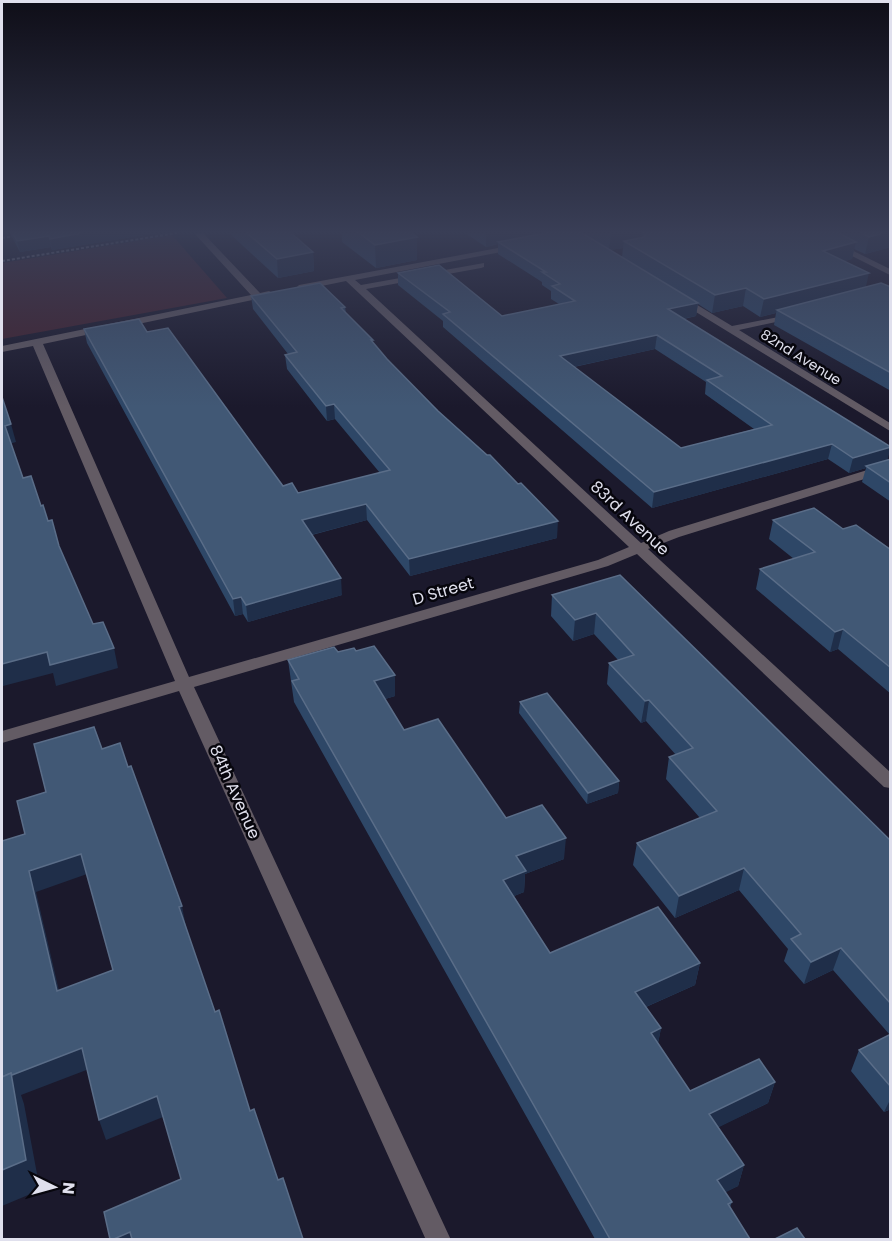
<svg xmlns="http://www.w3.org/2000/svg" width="892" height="1241" font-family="Poppins,sans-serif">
<rect width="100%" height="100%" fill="#1b192c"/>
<path fill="#43212e" d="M172,235L227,298L2,339V263Z"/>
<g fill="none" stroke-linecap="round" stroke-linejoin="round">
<g stroke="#858494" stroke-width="2" stroke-dasharray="3 2" stroke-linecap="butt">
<path d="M2,238L14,236"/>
<path d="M2,261L177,233"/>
</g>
<g fill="#635b64" fill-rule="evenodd">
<path d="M194,233H203L260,293L269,291L274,294L272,296L43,344L189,677L598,560L629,547L346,281L302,290L297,287L299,285L520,244V248L517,249L355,280L361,285L484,263V267L481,268L366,289L641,543L669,531L890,463V471L679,537L648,549L890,772V788L884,787L637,554L608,566L194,687L451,1240H426L179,691L2,743V731L175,681L33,346L2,352V346L251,295Z"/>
<path d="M806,233H817L890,269V275Z"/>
<path d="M678,297H684L732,326L799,313V317L739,330L890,423V431L678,301Z"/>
</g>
</g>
<g fill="#2e4767" fill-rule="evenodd">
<path d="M10,233H156L52,250L51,247L20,252Z"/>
<path d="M229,233H291L313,252L314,271L278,278Z"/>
<path d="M342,233H411L417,237V260L376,268L342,242Z"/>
<path d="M465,233H582L622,257L623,248L609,250L582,233H891V247L865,254L854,249L852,259L844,261L866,287H891V391L774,325L776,313L760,317L743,306L712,313L698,304L696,316L684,319L887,460L891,459V502L862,482L866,468L849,473L828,459L652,508L443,327V321L398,285V273L502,316L559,304L551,299V291L542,285V282L498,254V244L486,247ZM655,349L706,382L705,394L754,429L681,448L574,367Z"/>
<path d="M251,296L345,307L346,313L387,359L557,538L410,576L367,520L312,535L342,595L248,622L243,614L235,616L87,343L84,329L147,332L283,486L298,493L380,473L335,419L327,421L287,369L285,355L288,354L253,309Z"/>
<path d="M773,520L843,529L891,550V694L838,649L830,652L756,589L760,569L794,559L769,539Z"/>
<path d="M620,575L891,841V1109L884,1112L851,1071L859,1050L890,1035L833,970L804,984L784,961L788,949L739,890L675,918L633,865L637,843L700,818L666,779L669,757L676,755L646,721L641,723L607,684L609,663L618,660L594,634L573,641L551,616L552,595Z"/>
<path d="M356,651L395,675V696L385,699L404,730L506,818L564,859L525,874L524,892L514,896L550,953L700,963L695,985L646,1007L661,1028L658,1043L690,1091L775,1082L768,1103L718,1127L744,1165L738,1186L725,1192L732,1202L730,1207L750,1239H595L294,702L288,660L338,652Z"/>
<path d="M520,702L619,781L618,793L587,804L519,713Z"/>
</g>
<g fill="#1f2e49">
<path d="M82,233H156L52,250L50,239Z"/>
<path d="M486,233H556L498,242V244L486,247Z"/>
<path d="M611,233H642L641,246L624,241L623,248L609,250Z"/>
<path d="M883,233H891V247L865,254L869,237Z"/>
<path d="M49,236L51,247L20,252L17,241Z"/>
<path d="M417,237V260L376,268L375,245Z"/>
<path d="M856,242L852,259L820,268L823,251Z"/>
<path d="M313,252L314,271L278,278L277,259Z"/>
<path d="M869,273L865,291L777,310L776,313L760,317L764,299Z"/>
<path d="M746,288L743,306L712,313L715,295Z"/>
<path d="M698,303L696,316L666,322L668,309Z"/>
<path d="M657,335L655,349L559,370L560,356Z"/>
<path d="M334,404L335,419L327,421L326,406Z"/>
<path d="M11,424L16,442L9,444L5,426Z"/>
<path d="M832,444L828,459L652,508L654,492Z"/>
<path d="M891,447L887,462L866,466V468L849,473L853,458Z"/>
<path d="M366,504L367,520L303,537L302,520Z"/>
<path d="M558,521L557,538L410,576L409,559Z"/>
<path d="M341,578L342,595L248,622L246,605Z"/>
<path d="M241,597L243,614L235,616L233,599Z"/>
<path d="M596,613L594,634L573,641L575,620Z"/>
<path d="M843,629L838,649L830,652L835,632Z"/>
<path d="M114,648L118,668L56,686L53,673L3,686L2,681V664L47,652Z"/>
<path d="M395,675V696L375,702L374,681Z"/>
<path d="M649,700L646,721L641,723L645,701Z"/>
<path d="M619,781L618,793L587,804L588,793Z"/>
<path d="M566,838L564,859L525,874L524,892L502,901L503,880L516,856Z"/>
<path d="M81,854L87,874L36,892L64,1012L57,991L29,871Z"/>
<path d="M744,868L739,890L675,918L679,896Z"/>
<path d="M182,906L186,927L179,907Z"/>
<path d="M841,948L833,970L804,984L811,962Z"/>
<path d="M700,963L695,985L632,1013L635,992Z"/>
<path d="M661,1028L657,1049L651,1033Z"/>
<path d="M82,1048L89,1069L21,1095L24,1104L40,1190L2,1206V1079Z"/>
<path d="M775,1082L768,1103L703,1135L709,1114Z"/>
<path d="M157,1096L163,1117L106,1140L99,1120Z"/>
<path d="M891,1098V1109L884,1112Z"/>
<path d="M744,1165L738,1186L711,1200L717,1180Z"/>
<path d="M130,1232L133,1239H114Z"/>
</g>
<g fill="#415875" stroke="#5a6d88" stroke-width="1.5" fill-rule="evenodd">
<path d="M13,233H82L50,239L49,236L17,241Z"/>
<path d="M247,233H291L313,252L277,259Z"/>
<path d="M359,233H411L417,237L375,245Z"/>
<path d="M546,233H582L698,303L668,309L891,447L853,458L832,444L654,492L443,314L450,312L398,273L439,265L502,316L575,301L552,286L560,284L542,272H546L498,242ZM657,335L722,376L707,380L772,425L681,448L560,356Z"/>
<path d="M644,233H839L856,242L823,251L869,273L764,299L746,288L715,295L624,241L645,237Z"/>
<path d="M861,233H883L869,237Z"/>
<path d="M320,283L345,307L341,308L373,340H371L387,359L438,411L487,455H490L518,484L521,483L558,521L409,559L366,504L302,520L341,578L246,605L241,597L233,599L84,329L139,319L147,332L168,328L283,486L292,483L298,493L390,470L334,404L326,406L285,355L297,352L251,296Z"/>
<path d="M881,283L891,287V373L777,310Z"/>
<path d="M2,397L11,424L5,426L23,478L31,476L41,506L43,505L48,521L52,520L59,546L93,624L103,622L114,648L50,665L47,652L2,664Z"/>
<path d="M891,459V483L866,466Z"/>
<path d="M814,508L843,529L856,525L891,550V668L843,629L835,632L760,569L815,552L773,520Z"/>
<path d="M620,575L891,841V1004L841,948L811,962L791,939L801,934L744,868L679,896L637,843L717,811L669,757L693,748L649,700L645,701L609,663L634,655L596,613L575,620L552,595Z"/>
<path d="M374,646L395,675L374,681L404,730L438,719L506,818L542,805L566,838L516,856L526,871L503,880L550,953L658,907L700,963L635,992L661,1028L651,1033L690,1091L759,1059L775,1082L709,1114L744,1165L717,1180L732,1202L728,1204L750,1239H610L292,681L299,679L288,660L334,647L338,652L354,648L356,651Z"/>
<path d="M547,693L619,781L588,793L520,702Z"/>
<path d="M94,727L102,749L120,743L128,767L131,766L182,906L179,907L215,1012L219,1010L250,1111L254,1109L278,1180L283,1178L303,1239H132L130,1232L114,1239H110L104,1212L181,1179L157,1096L99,1120L82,1048L12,1075L11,1073L2,1077V841L25,834L17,801L46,792L34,744ZM81,854L113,970L57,991L29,871Z"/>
<path d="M891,1034V1087L859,1050Z"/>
<path d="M11,1073L26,1160L2,1170V1077Z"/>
<path d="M797,1228L805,1239H775Z"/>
</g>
<linearGradient id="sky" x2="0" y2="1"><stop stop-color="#0f0e18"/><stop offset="0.57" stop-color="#393e56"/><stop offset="1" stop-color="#393e56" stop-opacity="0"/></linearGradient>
<rect width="892" height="407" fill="url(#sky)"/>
<g text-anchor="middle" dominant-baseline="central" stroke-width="5" stroke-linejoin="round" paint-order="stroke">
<g font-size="14" fill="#e0e0ed" stroke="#07060d">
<text transform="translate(801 357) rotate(32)">82nd Avenue</text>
</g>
<g font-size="16" fill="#e0e0ed" stroke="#07060d">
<text transform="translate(630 518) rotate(43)">83rd Avenue</text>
<text transform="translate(443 591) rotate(-16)">D Street</text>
<text transform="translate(235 792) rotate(66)">84th Avenue</text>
</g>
</g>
<rect width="892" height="1241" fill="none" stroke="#e0e0ed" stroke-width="6"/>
<g transform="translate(54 1187) rotate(95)" stroke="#07060d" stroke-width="4.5" paint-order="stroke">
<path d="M0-4.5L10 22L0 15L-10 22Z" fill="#e0e0ed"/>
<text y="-9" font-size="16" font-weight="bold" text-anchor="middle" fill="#e0e0ed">N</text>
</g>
</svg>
